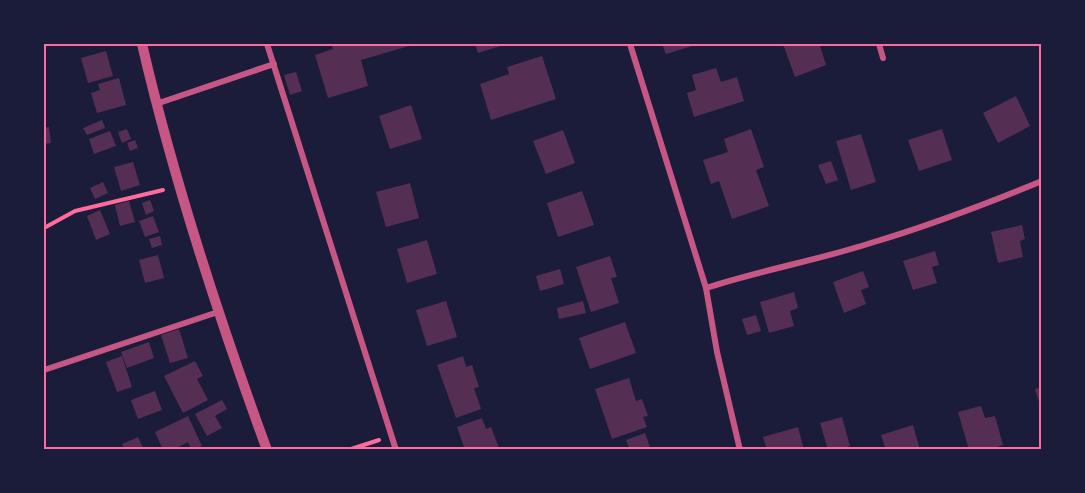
<svg xmlns="http://www.w3.org/2000/svg" width="1085" height="493" font-family="'PT Serif',serif">
<rect width="100%" height="100%" fill="#1b1b3a"/>
<g fill="#542f53">
<path d="M331,44H416L361,60L368,86L328,98L315,55L333,49Z"/>
<path d="M475,44H507L478,53Z"/>
<path d="M662,44H699L666,54Z"/>
<path d="M783,44H826L820,46L826,65L795,77Z"/>
<path d="M106,51L113,76L88,83L81,58Z"/>
<path d="M542,56L556,99L491,120L480,84L509,74L507,67Z"/>
<path d="M716,68L721,82L737,77L744,101L694,117L687,93L696,90L692,75Z"/>
<path d="M296,72L302,91L290,95L284,75Z"/>
<path d="M119,78L126,105L97,113L91,93L100,90L98,84Z"/>
<path d="M1016,96L1030,126L998,143L983,113Z"/>
<path d="M411,105L422,139L390,149L379,116Z"/>
<path d="M102,120L105,128L87,135L83,128Z"/>
<path d="M49,127L51,143L44,144V128Z"/>
<path d="M127,129L131,139L122,143L118,132Z"/>
<path d="M751,129L764,167L756,170L769,206L732,219L719,181L711,184L703,160L728,152L724,139Z"/>
<path d="M942,129L952,160L919,171L908,140Z"/>
<path d="M563,130L575,163L546,174L533,141Z"/>
<path d="M110,131L116,146L94,154L89,139Z"/>
<path d="M861,134L876,182L851,190L836,141Z"/>
<path d="M135,140L138,148L130,151L127,143Z"/>
<path d="M831,161L838,180L826,184L818,165Z"/>
<path d="M133,162L140,185L121,191L114,167Z"/>
<path d="M103,182L108,193L95,199L90,188Z"/>
<path d="M410,183L419,218L386,227L376,192Z"/>
<path d="M582,191L594,225L558,237L547,203Z"/>
<path d="M150,200L154,211L146,215L142,203Z"/>
<path d="M129,201L135,222L120,226L115,205Z"/>
<path d="M100,210L110,234L96,240L87,216Z"/>
<path d="M153,216L159,232L145,237L139,221Z"/>
<path d="M1022,225L1025,239L1020,241L1023,257L998,263L991,232Z"/>
<path d="M160,236L162,245L152,248L149,239Z"/>
<path d="M427,240L437,274L407,283L397,249Z"/>
<path d="M935,251L939,265L932,267L937,283L913,290L903,261Z"/>
<path d="M158,255L164,278L145,283L139,260Z"/>
<path d="M610,256L617,277L611,278L619,303L591,312L576,267Z"/>
<path d="M560,269L564,284L540,291L536,276Z"/>
<path d="M863,271L869,287L861,290L866,304L844,313L833,282Z"/>
<path d="M794,292L798,308L790,311L794,326L769,333L760,302Z"/>
<path d="M446,301L457,337L427,346L416,310Z"/>
<path d="M583,301L586,313L559,319L557,308Z"/>
<path d="M756,315L761,331L747,335L742,319Z"/>
<path d="M625,322L636,353L590,369L579,338Z"/>
<path d="M179,329L188,358L170,363L161,335Z"/>
<path d="M149,342L154,358L127,368L121,352Z"/>
<path d="M122,356L132,387L117,392L106,362Z"/>
<path d="M463,356L466,367L472,365L479,387L474,388L481,409L456,418L437,365Z"/>
<path d="M195,361L203,376L197,379L208,400L183,413L164,376Z"/>
<path d="M629,378L636,401L642,399L648,416L643,417L647,427L612,439L595,389Z"/>
<path d="M1042,387V408H1041L1035,389Z"/>
<path d="M155,391L162,410L138,419L131,400Z"/>
<path d="M222,400L227,409L215,416L222,428L207,436L195,414Z"/>
<path d="M981,406L985,418L995,416L1003,445L988,450H969L958,412Z"/>
<path d="M188,416L202,446L191,450L188,442L173,450H163L155,432Z"/>
<path d="M842,417L850,446L837,450H828L820,423Z"/>
<path d="M482,418L486,429L491,427L499,448L465,450L457,427Z"/>
<path d="M913,425L920,450H886L881,435Z"/>
<path d="M798,427L804,450H767L763,437Z"/>
<path d="M645,433L651,450H630L626,440Z"/>
<path d="M138,437L144,450H125L122,444Z"/>
</g>
<g fill="none" stroke-linecap="round" stroke-linejoin="round">
<g stroke="#ff6b9d" stroke-width="4">
<path d="M44,228L75,211L163,190"/>
<path d="M348,450L379,440"/>
</g>
<g stroke="#c65784" stroke-width="6">
<path d="M267,44L396,450"/>
<path d="M630,44L706,288L717,352L740,450"/>
<path d="M879,44L883,58"/>
<path d="M156,104L274,64"/>
<path d="M706,288C761,270 819,260 874,242C931,225 986,204 1042,181"/>
<path d="M44,370L218,312"/>
</g>
<path stroke="#c65784" stroke-width="10" d="M142,44C174,182 218,316 267,450"/>
</g>
<rect width="1085" height="493" fill="none" stroke="#1b1b3a" stroke-width="90"/>
<rect x="45" y="45" width="995" height="403" fill="none" stroke="#ff6b9d" stroke-width="2"/>
</svg>
